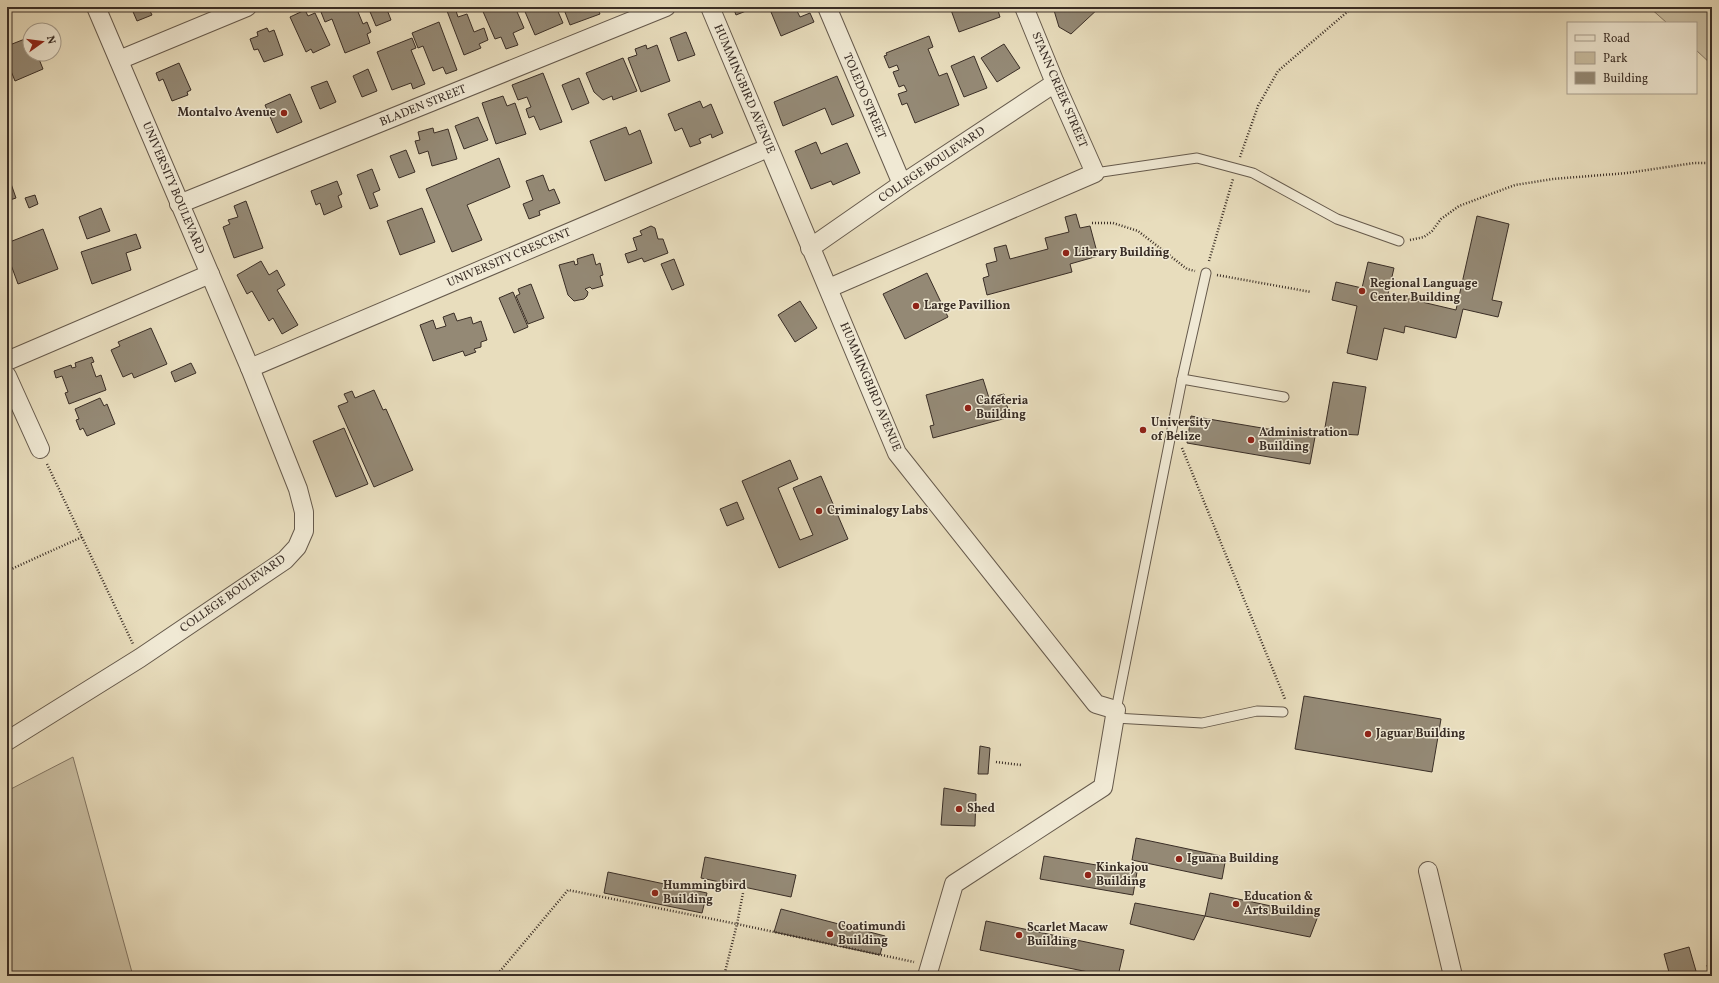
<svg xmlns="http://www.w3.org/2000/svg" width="1719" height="983" font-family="Vollkorn,serif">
<rect width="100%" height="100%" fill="#e8ddbd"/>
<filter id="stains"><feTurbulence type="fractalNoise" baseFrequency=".005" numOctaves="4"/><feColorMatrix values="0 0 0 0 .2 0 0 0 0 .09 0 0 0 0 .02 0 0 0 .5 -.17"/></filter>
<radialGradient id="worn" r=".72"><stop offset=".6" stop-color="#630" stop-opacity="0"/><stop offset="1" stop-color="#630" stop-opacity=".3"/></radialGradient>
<g fill="#cabfa3" stroke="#827664">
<path d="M1649,7H1712V65L1696,50V23H1667Z"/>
<path d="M73,757L133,976H7V791Z"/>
</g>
<g fill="#948975" stroke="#3a2e26">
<path d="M131,7H159L150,11L152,15L137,21Z"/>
<path d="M319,7H356L363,24L367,22L371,32L367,34L370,43L345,53L332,19L325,22Z"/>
<path d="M368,7H386L391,20L376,26Z"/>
<path d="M481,7H515L524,28L513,33L518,45L506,49L501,37L495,39Z"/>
<path d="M523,7H556L563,23L535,35Z"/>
<path d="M563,7H597L600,14L570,25Z"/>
<path d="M733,7H756L736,15Z"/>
<path d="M783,7H795L800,17L810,13L814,22L781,36L771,12Z"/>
<path d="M948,7H997L1000,17L959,32L951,10Z"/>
<path d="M1053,7H1100L1071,34L1059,27Z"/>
<path d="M455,8L458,17L467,14L474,32L484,28L488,40L479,44L481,48L464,55L447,11Z"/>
<path d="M305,10L308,16L315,13L330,45L313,53L311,49L306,52L290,17Z"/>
<path d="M439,22L457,70L446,74L443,67L433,71L423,46L418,48L412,33Z"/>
<path d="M267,28L269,32L274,30L283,55L264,62L258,49L254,50L250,39L258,36L257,32Z"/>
<path d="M686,32L695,55L678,61L670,38Z"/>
<path d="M929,36L933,47L928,49L939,76L947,73L959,105L915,123L907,103L902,105L898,94L907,91L904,85L899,87L893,72L899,70L897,65L889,68L884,56L887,55L886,53Z"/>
<path d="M30,37V54H37L43,69L15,81L7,61V46Z"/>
<path d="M412,38L416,48L411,50L425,84L413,89L411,83L392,90L377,52Z"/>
<path d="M1004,44L1020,68L997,82L981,58Z"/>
<path d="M646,45L647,49L657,45L670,81L641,92L628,58L637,55L635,49Z"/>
<path d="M974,56L987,88L964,97L951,66Z"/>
<path d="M623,58L637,91L613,100L612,96L603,100L594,92L586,73Z"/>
<path d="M179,63L191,90L187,92L188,95L172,101L163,79L159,81L156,73Z"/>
<path d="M368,69L377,91L362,97L353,76Z"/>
<path d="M543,73L562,122L540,130L534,116L529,118L526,109L531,107L527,97L518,100L512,85Z"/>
<path d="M837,76L854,116L832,125L825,108L783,126L774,102Z"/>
<path d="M579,78L589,103L572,110L562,85Z"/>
<path d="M327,81L336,102L320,109L311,87Z"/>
<path d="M290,94L302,122L277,133L265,105Z"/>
<path d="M503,96L507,106L515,103L526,134L496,144L482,103Z"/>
<path d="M700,101L703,108L711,104L723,133L712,138L711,134L699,139L701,143L690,147L682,128L675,131L668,114Z"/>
<path d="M478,117L488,140L464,149L455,126Z"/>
<path d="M626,127L629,135L640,130L652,163L605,181L590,141Z"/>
<path d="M433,128L434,133L448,129L457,159L432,166L428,151L419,154L415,141L420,140L418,132Z"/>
<path d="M816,142L821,154L847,143L860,173L833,185L831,181L811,189L795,151Z"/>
<path d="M406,150L415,172L399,178L390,156Z"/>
<path d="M499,158L510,187L467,205L482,240L452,252L426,189Z"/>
<path d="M372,169L380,190L373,193L378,206L370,209L357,175Z"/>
<path d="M543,175L549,191L554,189L560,203L539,211L540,215L529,219L523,204L533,200L526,181Z"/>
<path d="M7,178H9L16,198L7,201Z"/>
<path d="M337,181L342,194L338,196L342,207L324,215L320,203L316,205L311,191Z"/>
<path d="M35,195L38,204L29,208L25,198Z"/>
<path d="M246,201L263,248L234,258L223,227L230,224L228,220L238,217L234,206Z"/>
<path d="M101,208L110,231L87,239L79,217Z"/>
<path d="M422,208L435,242L400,255L387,221Z"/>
<path d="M1076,214L1080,228L1090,226L1098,256L1070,264L1072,272L987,295L983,278L989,276L986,264L997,261L994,248L1006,245L1010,259L1048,249L1045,238L1069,232L1065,217Z"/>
<path d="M1477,216L1509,224L1492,300L1502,302L1498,317L1463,309L1456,338L1405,326L1404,333L1384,328L1377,360L1347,353L1357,306L1332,300L1336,282L1362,288L1368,262L1394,268L1388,294L1456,310Z"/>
<path d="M651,226L655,228L658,239H663L668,253L644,262L642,258L628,263L625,254L637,250L633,238L642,235L640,231Z"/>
<path d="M43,229L58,269L18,284L7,254V243Z"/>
<path d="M136,234L141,248L126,253L131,270L92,284L81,252Z"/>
<path d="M593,254L596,265L600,263L603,275L600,276L603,286L592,289L590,287L585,289L588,292L587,296L584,299L574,301L568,295L559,265L574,261L575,265L578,264L577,259Z"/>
<path d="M674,259L684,285L672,290L661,264Z"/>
<path d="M261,261L269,275L277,270L285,285L277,290L298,325L282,334L273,318L269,321L252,291L247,294L237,275Z"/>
<path d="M927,273L948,317L905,339L883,294Z"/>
<path d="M531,284L544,318L528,324L516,296L520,294L518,289Z"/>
<path d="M513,292L528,327L514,333L499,298Z"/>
<path d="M800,301L817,328L795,342L778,315Z"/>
<path d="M454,313L457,321L471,317L473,324L481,321L487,340L481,342V347L474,349L476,352L465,356L463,351L433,361L420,325L433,320L436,329L446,326L443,317Z"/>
<path d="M151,328L167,364L134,378L132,373L123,377L111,350L120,346L118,342Z"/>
<path d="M92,357L94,362L91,363L96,377L101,375L106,390L69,404L65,393L68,392L62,376L56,378L54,371L71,365L72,368L76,367L75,363Z"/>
<path d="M191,363L196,373L175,382L171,372Z"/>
<path d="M983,379L989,398L1004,394L1010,417L933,438L930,426L934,425L926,395Z"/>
<path d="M1333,382L1366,387L1358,435L1324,433Z"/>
<path d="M374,390L383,410L386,409L413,470L374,487L338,406L348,402L344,394L352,391L355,398Z"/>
<path d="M100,398L104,406L107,404L115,424L87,436L83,428L80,430L76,420L79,419L75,409Z"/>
<path d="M1191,416L1315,437L1310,464L1187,443Z"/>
<path d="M344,428L368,484L336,497L313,441Z"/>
<path d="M790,460L798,479L778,488L800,540L813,535L793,488L821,476L848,539L779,568L742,481Z"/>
<path d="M737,502L744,519L727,526L720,509Z"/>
<path d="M1304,696L1441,719L1432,772L1295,749Z"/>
<path d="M980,746L990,748L988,774H978Z"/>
<path d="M944,788L976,794L975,826L941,825Z"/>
<path d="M1136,838L1226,857L1222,879L1132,860Z"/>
<path d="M1044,856L1137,872L1133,895L1040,879Z"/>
<path d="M705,857L796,875L791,897L701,878Z"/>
<path d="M608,872L707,893L702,913L604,893Z"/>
<path d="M1210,893L1318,916L1310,937L1205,916Z"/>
<path d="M1135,903L1205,916L1194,940L1130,924Z"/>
<path d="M781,909L885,936L880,955L774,932Z"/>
<path d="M986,921L1124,950L1118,976H1108L980,950Z"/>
<path d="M1689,947L1696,971L1679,976H1670L1664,954Z"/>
<path d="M1712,963V976H1709L1707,965Z"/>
</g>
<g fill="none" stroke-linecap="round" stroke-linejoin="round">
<g stroke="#665a4c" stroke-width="11">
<g id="lane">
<path d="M1095,173L1197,158L1253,173L1337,219L1399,241"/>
<path d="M1182,379L1284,397"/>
<path d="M1116,710L1182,379L1206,273"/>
<path d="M1115,718L1202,723L1257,711L1283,712"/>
</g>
</g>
<g stroke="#665a4c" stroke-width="20">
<g id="street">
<path d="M710,7L897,453L1096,704L1116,710L1103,787L954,884L927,976"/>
<path d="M827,7L902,184"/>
<path d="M119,60L247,7"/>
<path d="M179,204L666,7"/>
<path d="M810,248L902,184L1055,83"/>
<path d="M829,288L1095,173L1055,83L1024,7"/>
<path d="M7,361L210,274"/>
<path d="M250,368L768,148"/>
<path d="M7,376L40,449"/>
<path d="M7,741L140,658L285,560L297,547L304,531V512L298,489L250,368L96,7"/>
<path d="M1428,871L1453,976"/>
</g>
</g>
<g stroke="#3a2e26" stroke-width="2.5" stroke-dasharray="1 2" stroke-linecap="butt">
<path d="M1240,157L1258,106L1278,71L1353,7"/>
<path d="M1092,223H1113L1138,231L1187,269L1195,271"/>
<path d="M1410,240L1424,237L1432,231L1441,219L1459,206L1515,185L1553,179L1627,173L1694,163H1712"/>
<path d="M1209,261L1233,179"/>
<path d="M1217,275L1311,292"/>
<path d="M1182,448L1285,699"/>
<path d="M47,464L133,644"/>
<path d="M7,571L82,537"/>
<path d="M996,762L1021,765"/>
<path d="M496,976L568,890L737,924L743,893"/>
<path d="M724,976L737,924L914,962"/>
</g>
<use href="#lane" stroke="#f0e9d4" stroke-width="9"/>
<use href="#street" stroke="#f0e9d4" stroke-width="18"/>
</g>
<g fill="#8f2418" stroke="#f0e9d4" stroke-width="1.5">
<circle cx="284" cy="113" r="4"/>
<circle cx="1066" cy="253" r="4"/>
<circle cx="1362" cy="291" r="4"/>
<circle cx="916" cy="306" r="4"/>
<circle cx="968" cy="408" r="4"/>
<circle cx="1143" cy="430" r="4"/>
<circle cx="1251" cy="440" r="4"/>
<circle cx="819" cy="511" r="4"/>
<circle cx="1368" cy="734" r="4"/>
<circle cx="959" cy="809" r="4"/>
<circle cx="1179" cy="859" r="4"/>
<circle cx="1088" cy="875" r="4"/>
<circle cx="655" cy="893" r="4"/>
<circle cx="1236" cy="904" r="4"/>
<circle cx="830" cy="934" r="4"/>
<circle cx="1019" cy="935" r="4"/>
</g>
<g text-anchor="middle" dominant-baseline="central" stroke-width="3" stroke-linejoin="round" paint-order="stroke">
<g font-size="12" fill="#3a2e26" stroke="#f0e9d4">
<text transform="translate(744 89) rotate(67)">HUMMINGBIRD AVENUE</text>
<text transform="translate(1059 90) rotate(67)">STANN CREEK STREET</text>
<text transform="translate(864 96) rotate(67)">TOLEDO STREET</text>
<text transform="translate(423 106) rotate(-22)">BLADEN STREET</text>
<text transform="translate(932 165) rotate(-34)">COLLEGE BOULEVARD</text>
<text transform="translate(173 188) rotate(67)">UNIVERSITY BOULEVARD</text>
<text transform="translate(509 258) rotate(-23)">UNIVERSITY CRESCENT</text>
<text transform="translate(870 387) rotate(67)">HUMMINGBIRD AVENUE</text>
<text transform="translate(233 594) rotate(-35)">COLLEGE BOULEVARD</text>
</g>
<g font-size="12" font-weight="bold" fill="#3a2e26" stroke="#f0e9d4" text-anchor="start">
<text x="276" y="113" text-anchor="end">Montalvo Avenue</text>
<text x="1074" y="253">Library Building</text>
<text x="1370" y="284">Regional Language<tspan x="1370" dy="14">Center Building</tspan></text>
<text x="924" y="306">Large Pavillion</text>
<text x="976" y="401">Cafeteria<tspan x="976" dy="14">Building</tspan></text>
<text x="1151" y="423">University<tspan x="1151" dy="14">of Belize</tspan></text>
<text x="1259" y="433">Administration<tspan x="1259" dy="14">Building</tspan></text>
<text x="827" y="511">Criminalogy Labs</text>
<text x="1376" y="734">Jaguar Building</text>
<text x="967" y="809">Shed</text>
<text x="1187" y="859">Iguana Building</text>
<text x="1096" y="868">Kinkajou<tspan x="1096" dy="14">Building</tspan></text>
<text x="663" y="886">Hummingbird<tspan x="663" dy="14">Building</tspan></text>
<text x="1244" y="897">Education &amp;<tspan x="1244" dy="14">Arts Building</tspan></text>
<text x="838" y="927">Coatimundi<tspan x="838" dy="14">Building</tspan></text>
<text x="1027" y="928">Scarlet Macaw<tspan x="1027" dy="14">Building</tspan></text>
</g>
</g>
<rect width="1719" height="983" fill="none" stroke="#e8ddbd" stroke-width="24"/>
<rect x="8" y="8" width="1703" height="967" fill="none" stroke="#3a2e26" stroke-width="2"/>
<rect x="12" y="12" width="1695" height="959" fill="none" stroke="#3a2e26"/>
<rect x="1567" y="22" width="130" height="72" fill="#f0e9d4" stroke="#a79e8e"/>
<rect x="1575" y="35" width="20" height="6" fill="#f0e9d4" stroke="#a79e8e"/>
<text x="1603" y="42" font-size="12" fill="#3a2e26">Road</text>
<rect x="1575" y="52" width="20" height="12" fill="#cabfa3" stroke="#a79e8e"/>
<text x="1603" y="62" font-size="12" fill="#3a2e26">Park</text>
<rect x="1575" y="72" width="20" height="12" fill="#948975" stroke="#a79e8e"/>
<text x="1603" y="82" font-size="12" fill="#3a2e26">Building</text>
<g transform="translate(42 42) rotate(76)"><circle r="19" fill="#f0e9d4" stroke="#a79e8e"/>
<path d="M0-3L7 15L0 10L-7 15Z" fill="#8f2418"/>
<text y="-6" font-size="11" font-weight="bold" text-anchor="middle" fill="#3a2e26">N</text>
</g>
<rect width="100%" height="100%" filter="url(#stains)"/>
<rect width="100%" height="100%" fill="url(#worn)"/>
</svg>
